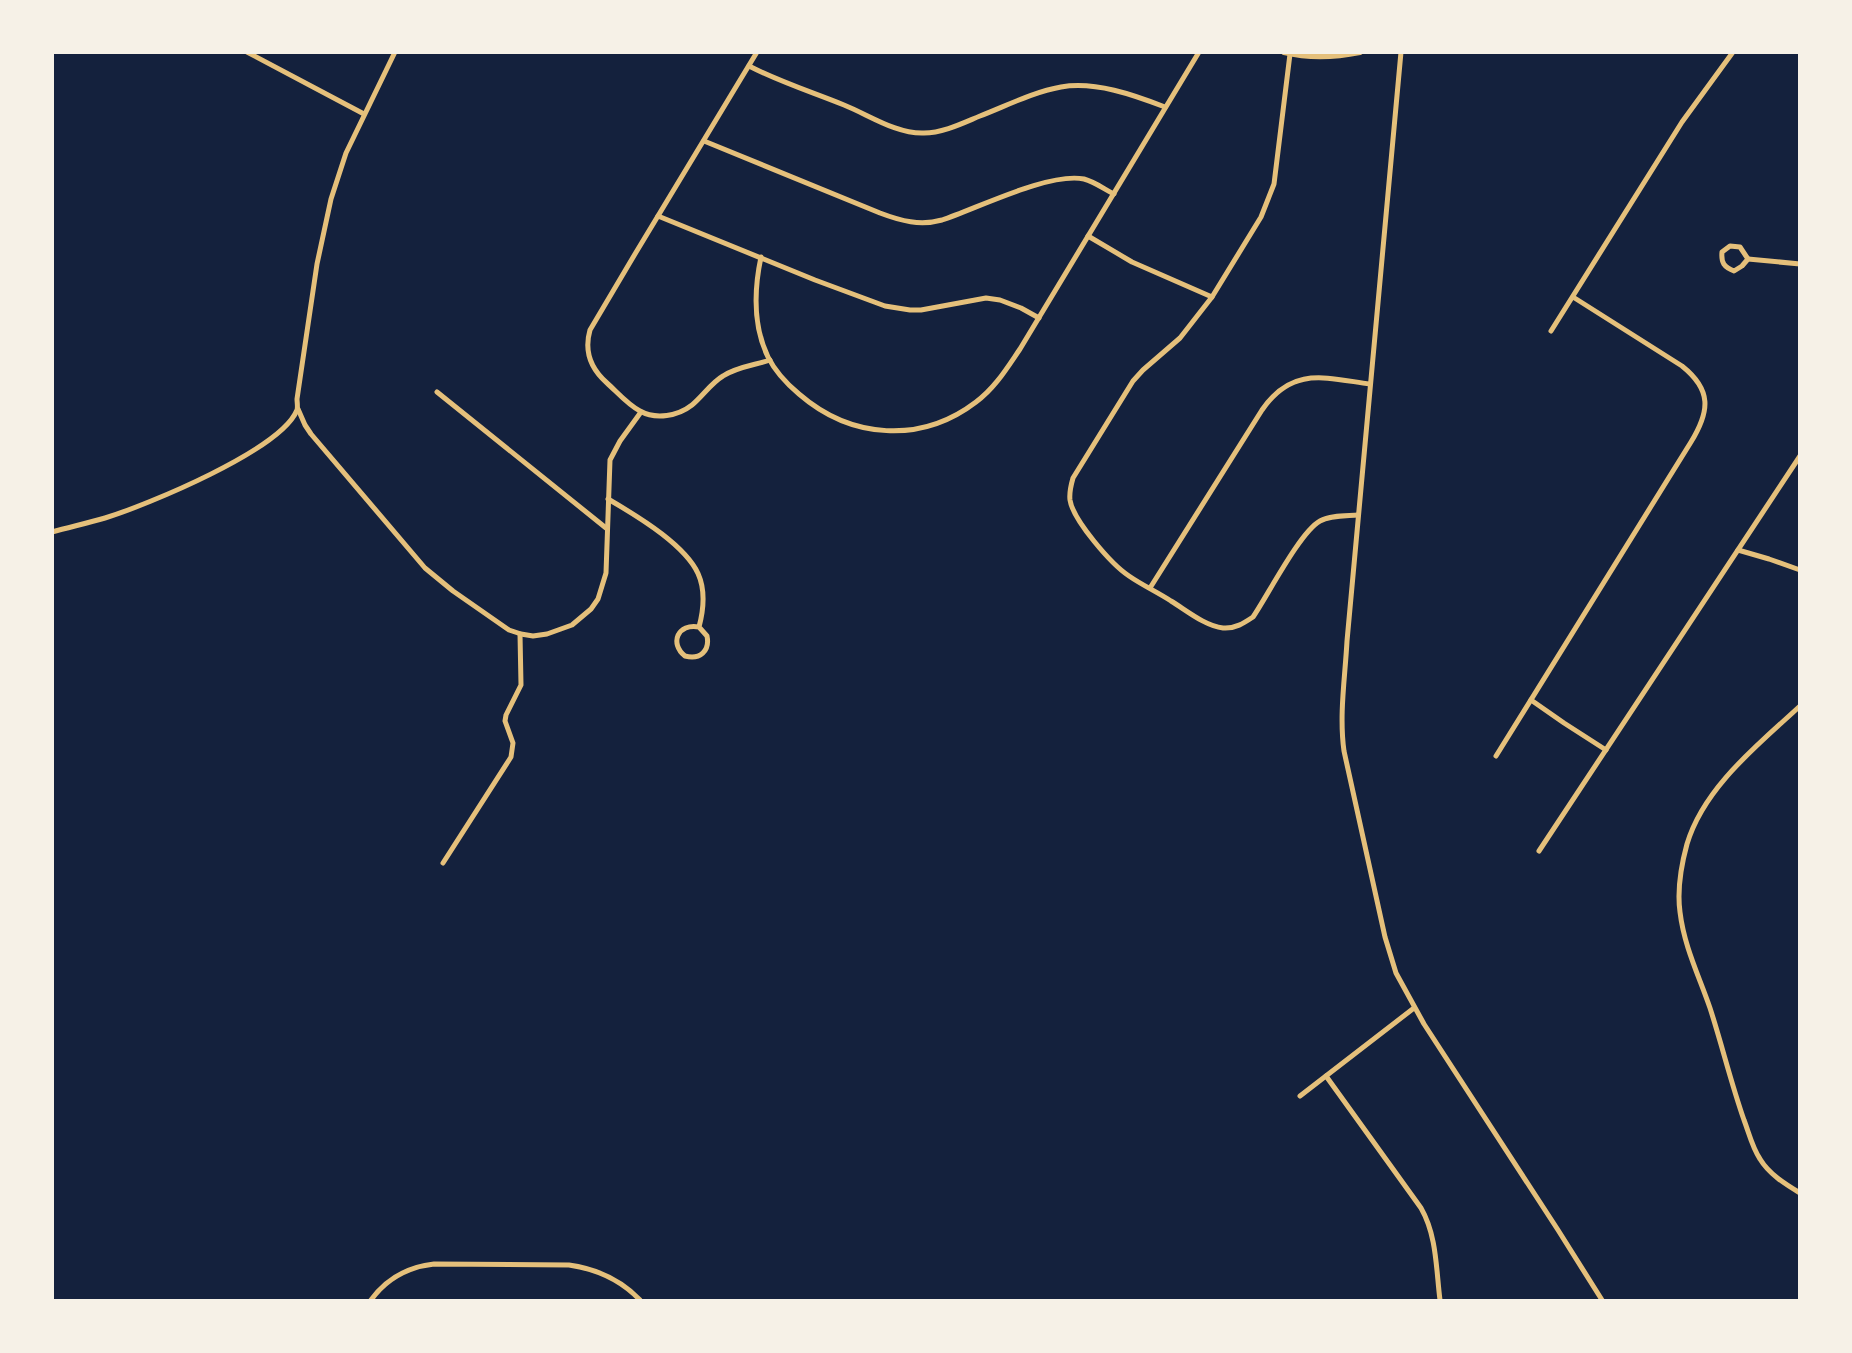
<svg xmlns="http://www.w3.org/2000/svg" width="1852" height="1353" font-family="'Alegreya Sans',sans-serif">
<rect width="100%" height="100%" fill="#14213d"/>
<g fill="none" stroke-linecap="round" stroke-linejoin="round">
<g stroke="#e5c07b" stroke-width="5">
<path d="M247,52L364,114"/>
<path d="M757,52L635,254L590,330C584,351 591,369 607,383C617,392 628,405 640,411C656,420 678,416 692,405C703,396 711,383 723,376C736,367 755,365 770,360"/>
<path d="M1401,52L1347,641C1345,678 1339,715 1344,751L1385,937L1396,973L1424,1024L1558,1230L1602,1300"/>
<path d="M1290,54L1274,184L1261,217L1212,297L1180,338L1143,370L1133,381L1073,478C1071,485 1069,492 1070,500C1073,520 1111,564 1129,576C1142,585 1157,592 1171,601C1186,610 1205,626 1223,628C1235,629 1244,623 1253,617C1268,595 1300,532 1320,521C1331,515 1346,516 1358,515"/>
<path d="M749,66C780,82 812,92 844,105C869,115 896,134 924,133C943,133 963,123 980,116C1006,106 1033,92 1061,87C1095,81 1134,95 1165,107"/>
<path d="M704,141L880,213C901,221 920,226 942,220C978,208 1049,172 1084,179C1095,182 1104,189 1114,194"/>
<path d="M658,216L815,280L885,306L910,310H921L986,298L1000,300L1021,308L1039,318"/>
<path d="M1088,236L1132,262L1212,297"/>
<path d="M1730,246L1740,247L1748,259L1742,266L1734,271C1724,267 1721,263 1722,252Z"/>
<path d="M761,257C754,290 753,326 768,357C775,371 787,384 799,394C851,439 921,444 976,402C995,388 1007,368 1020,349L1199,52"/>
<path d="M1748,259L1800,264"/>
<path d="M1551,331L1682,122L1733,52"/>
<path d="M437,392L606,528"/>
<path d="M298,409L305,425L311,434L425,568L453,591L509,630L521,634L533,636L547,634L572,625L591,609L598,599L606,573L610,460L620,441L641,412"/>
<path d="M608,499C627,510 645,521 662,534C697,561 711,582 699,627C678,623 669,643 685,656C700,660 710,651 707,636L699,627"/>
<path d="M52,532C70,527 88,523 105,518C147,505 281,450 297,410C298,407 297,402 297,399L317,264L331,199L346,153L395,52"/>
<path d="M1738,550L1769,559L1800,570"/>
<path d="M1150,588L1262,410C1292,366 1325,378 1370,384"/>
<path d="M1531,700L1564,723L1606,750"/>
<path d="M1800,706C1758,745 1704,787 1687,844C1681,866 1677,890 1680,912C1684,946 1699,976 1710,1008C1722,1045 1731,1083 1744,1120C1749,1133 1752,1147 1760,1159C1769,1174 1785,1184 1800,1193"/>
<path d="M1496,756L1691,442C1710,411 1712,390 1682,366L1573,297"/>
<path d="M1539,851L1800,456"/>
<path d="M443,863L511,757L513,743L505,721L506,715L521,685L520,634"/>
<path d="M1326,1076L1421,1208C1437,1236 1436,1269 1440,1300"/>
<path d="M1300,1096L1414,1008"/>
<path d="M371,1300C387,1278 407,1267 434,1264L569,1265C597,1269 620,1279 640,1300"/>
</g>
<path stroke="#e5c07b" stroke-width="6" d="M1284,52C1309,58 1335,57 1360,52"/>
</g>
<rect width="1852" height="1353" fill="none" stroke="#f6f1e7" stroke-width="108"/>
</svg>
